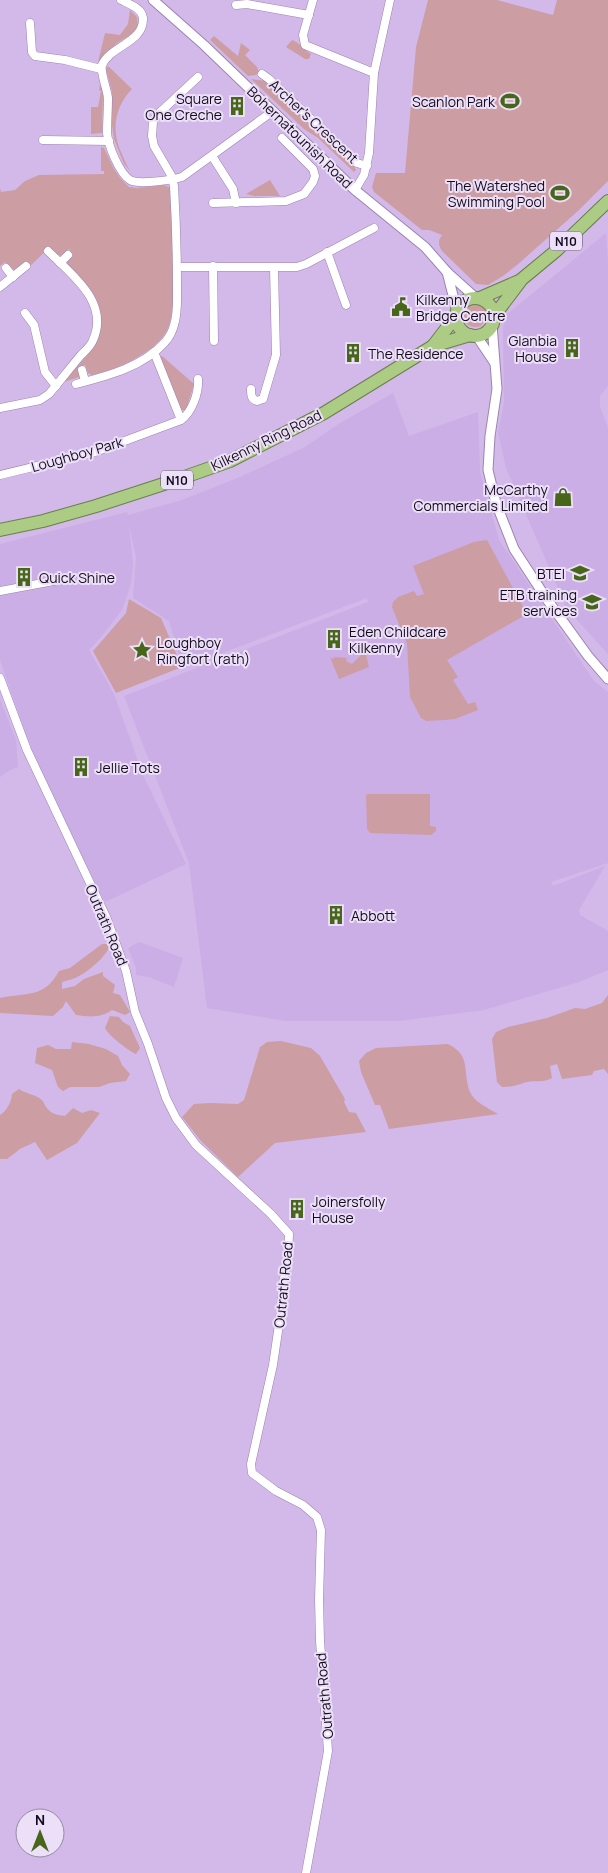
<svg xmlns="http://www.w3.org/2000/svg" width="608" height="1873" font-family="Manrope,sans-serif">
<rect width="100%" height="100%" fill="#d2b9e9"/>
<g fill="#cbaee5">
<path d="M606,233L608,263V386L600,396V406L608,428V654L567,609L506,468L498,432L504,402L503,329L505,316Z"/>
<path d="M393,393L409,436L478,412L480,472L499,540L594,681L608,692V863L551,882L553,886L605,866L579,910L580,915L608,931V970L579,982L484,1010L399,1021H286L207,1008L189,863L124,696L368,602L367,598L183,668L169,621L133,598L136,557L129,525L133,564L131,584L122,610L101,637L89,650L114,694L143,775L186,864L105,902L48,788L25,732L0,660V544L127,512L128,515L182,500L240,477L305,447L340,423Z"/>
<path d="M0,699L16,740L18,767L10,770L0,777Z"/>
<path d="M139,942L183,958L174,987L149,977L136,975V968L128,948Z"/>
</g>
<g fill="#cd9da4">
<path d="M428,0H497L553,15L557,0H608V181L579,210L517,265L503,276L488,285L476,284L442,251C438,245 438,240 442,235L429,230H422L374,192L372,187L376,173H405L416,47Z"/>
<path d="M130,10L137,17L138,26L135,32L117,43L98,62L105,33L120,35L128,24Z"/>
<path d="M214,36L238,56L241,43L250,50L245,55L257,67L259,72L256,75L248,76L210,40Z"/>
<path d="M292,40C299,42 304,50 311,54L309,59H305L286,47Z"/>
<path d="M108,66L132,89C114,108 111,131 122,154C125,162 128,169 134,175L124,164L114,139L112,125V92L106,69Z"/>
<path d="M251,79L267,81L352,163L356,170L354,172L318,138L304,129Z"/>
<path d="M100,85L103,91L102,133L91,134V107H98L101,91L99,90Z"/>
<path d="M101,147L104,148L114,169L121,179L129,187L137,188L164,185L171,188C172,220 181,307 166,332C154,353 116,370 92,375L88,373L85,365L79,367V377L64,382C74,370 86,358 94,346C107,324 96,294 80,278C75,272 67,268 67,260L73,254L69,249L60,256L56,255L49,248L29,267L25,262L14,270L5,262L0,266V188L1,192L15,190L25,181L39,175L104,174V171H101Z"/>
<path d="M270,180L280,196H254L246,194Z"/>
<path d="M475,303L485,308L488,316L481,326C469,330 460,321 465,308Z"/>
<path d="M162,356L194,384L186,410H182L180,408L160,357Z"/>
<path d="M487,540L527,614L447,660L458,677L453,680L468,704L475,702L478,710L455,719L445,720L426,721L421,718L410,697L407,644L392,607L393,602L398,597L414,591L417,596L424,594L413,566L474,542Z"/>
<path d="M129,599L161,618L182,667L116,693L93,651L126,613Z"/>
<path d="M365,651L369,667L339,679L330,657L333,659L335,657L347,658L346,661L352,664Z"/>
<path d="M368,794H430V826L436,827V831L431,835L370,833L367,829L366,795Z"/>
<path d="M102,944H110C109,954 88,972 79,976C74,979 68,980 62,982V989L75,986L84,979L103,972V976L115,985L113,993L120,995L130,1012L125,1015L112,1010C101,1018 89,1017 76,1015L66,1001L63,1007L53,1016L0,1013V998C26,992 44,999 59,971L70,968Z"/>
<path d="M608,995V1074L604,1069L594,1071L592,1075L562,1079L557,1064L550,1066L552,1078C544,1083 535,1080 527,1082C516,1085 514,1087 502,1087L497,1082L492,1039L496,1032L508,1027L547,1018L575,1008L585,1009L602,1003Z"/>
<path d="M110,1016L119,1017L123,1022L130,1026L140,1048L136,1054C130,1052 108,1035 105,1028Z"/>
<path d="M281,1041L311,1048L320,1056L345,1099L344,1102L349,1112L356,1113L366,1132L275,1143L238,1177L201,1141L182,1117L194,1104L210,1103L238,1104L244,1100L260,1047L267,1042Z"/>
<path d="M72,1042L89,1044L106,1049L118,1056L122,1065L130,1074L126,1081L110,1083L99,1087H70L63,1091L58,1087L52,1070L35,1063L37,1048L48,1045L56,1049H71Z"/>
<path d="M448,1044C472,1056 462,1071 470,1092C474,1102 488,1108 498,1114L389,1129L380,1105H375L361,1072L359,1061L366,1053L376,1048Z"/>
<path d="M19,1089C26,1094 35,1094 42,1100C44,1102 44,1105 46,1107C51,1114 57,1115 65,1116L73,1108L82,1113L91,1110L100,1113L77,1143L47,1160L35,1142L20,1149L7,1159H0V1115C6,1112 12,1101 12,1094Z"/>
</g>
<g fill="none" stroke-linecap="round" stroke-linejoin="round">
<g stroke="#9c83b1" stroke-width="9">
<g id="minor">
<path d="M121,0C129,4 142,8 143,18C144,43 111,45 102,65C100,72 107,89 108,98C108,110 107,121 107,133C108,145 119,173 130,180C139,185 172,180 182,177L273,111"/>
<path d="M313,0L303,35L305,45L374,73"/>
<path d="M236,5L247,4L309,15"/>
<path d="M30,23L32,52L35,56L65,60L101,69"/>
<path d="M262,74L269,79L357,163L367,166"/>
<path d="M43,140L109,141"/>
<path d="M212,156L233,189L236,203"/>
<path d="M355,190L364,175L369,153L374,73L390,0"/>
<path d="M213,203L286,201L304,194L313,182L315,176L313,169L282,138"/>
<path d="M327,252L346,305"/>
<path d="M60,263L68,255"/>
<path d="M213,266L214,341"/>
<path d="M177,267H297L306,264L374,228"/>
<path d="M6,268L13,277"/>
<path d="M0,287L26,266"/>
<path d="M25,313L34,325L45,372L56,386"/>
<path d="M154,352L181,420"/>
<path d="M82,370L85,381"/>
<path d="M76,384C107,376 143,367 165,342C169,338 173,330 174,325C178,313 177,299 177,287C177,253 176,220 174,186L171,175L154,146L152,136L153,122L157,115L198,77"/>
<path d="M251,389C251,395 251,399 257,401L263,399L276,355L274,268"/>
<path d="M0,408L40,400L49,394C60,381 70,368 81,355C85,351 91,346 93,340C110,302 71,274 48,251"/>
<path d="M0,475L95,452L181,420C192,412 199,393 198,379"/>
<path d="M0,591L64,579"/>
<path d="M0,678L27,750L107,919L126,971L135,1012L148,1044L166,1098L176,1118L196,1145L271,1214L289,1234L288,1255L283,1285L281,1311L273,1365L251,1464L252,1473L276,1491L303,1505L317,1517L321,1530L319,1599L320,1641L328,1751L306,1873"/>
</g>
</g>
<g stroke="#9c83b1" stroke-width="11">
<g id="tertiary">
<path d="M153,0L204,45L355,190L425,247L447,272L476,298"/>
<path d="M447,272L457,311"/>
<path d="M492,324L497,389L490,436L488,470L496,503L514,549L546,598L588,656L608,679"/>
<path d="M476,335L494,362"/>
</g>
</g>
<g stroke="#6a7f4c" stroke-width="14">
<g id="trunk">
<path d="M480,298L519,281"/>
<circle cx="475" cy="317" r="19"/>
<path d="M494,316L522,279L557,250L608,201"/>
<path d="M433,346L456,316"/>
<path d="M0,530L43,521L96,506L176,480L230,461L324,413L433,346L470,335"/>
</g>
</g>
<use href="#minor" stroke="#fff" stroke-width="8"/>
<use href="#tertiary" stroke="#fff" stroke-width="9"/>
<use href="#trunk" stroke="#accb84" stroke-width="12"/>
</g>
<defs>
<g id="stadium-bare" transform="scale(1.5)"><path d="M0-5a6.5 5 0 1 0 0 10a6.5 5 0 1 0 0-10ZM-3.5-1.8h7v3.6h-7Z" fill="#48661a" stroke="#ece0f8" stroke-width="2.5" paint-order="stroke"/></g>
<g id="building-bare" transform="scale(1.5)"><path d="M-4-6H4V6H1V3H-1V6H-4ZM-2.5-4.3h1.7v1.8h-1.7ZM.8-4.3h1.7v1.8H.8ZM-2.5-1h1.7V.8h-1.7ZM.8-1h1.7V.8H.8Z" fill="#48661a" stroke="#ece0f8" stroke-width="2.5" paint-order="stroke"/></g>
<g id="civic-bare" transform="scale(1.5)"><path d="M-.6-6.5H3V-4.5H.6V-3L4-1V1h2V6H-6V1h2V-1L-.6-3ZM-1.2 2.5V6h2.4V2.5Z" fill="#48661a" stroke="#ece0f8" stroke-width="2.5" paint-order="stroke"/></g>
<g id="shop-bare" transform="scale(1.5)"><path d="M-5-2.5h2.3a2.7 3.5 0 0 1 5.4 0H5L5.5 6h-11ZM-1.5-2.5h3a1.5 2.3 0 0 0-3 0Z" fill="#48661a" stroke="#ece0f8" stroke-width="2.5" paint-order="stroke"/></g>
<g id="university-bare" transform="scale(1.5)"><path d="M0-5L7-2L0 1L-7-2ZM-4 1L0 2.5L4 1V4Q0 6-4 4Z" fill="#48661a" stroke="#ece0f8" stroke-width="2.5" paint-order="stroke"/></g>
<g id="sight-bare" transform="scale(1.5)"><path d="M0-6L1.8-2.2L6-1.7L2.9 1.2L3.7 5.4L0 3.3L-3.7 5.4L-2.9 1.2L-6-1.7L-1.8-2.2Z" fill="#48661a" stroke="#ece0f8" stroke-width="2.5" paint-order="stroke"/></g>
</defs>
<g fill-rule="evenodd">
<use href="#stadium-bare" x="510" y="101"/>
<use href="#building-bare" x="237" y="106"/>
<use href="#stadium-bare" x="560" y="193"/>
<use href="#civic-bare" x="401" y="307"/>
<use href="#building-bare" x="572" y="348"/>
<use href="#building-bare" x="353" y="353"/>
<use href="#shop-bare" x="563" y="497"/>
<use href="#university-bare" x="580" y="573"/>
<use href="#building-bare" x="24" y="577"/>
<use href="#university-bare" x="592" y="602"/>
<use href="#building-bare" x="334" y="639"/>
<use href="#sight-bare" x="142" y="650"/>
<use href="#building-bare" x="81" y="767"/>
<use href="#building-bare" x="336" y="915"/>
<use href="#building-bare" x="297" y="1209"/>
</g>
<g text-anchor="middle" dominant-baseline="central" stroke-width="4" stroke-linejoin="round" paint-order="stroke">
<g fill="#ece0f8" stroke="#564b5e" stroke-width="1">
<rect x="550" y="231.5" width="32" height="19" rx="4"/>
<rect x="161" y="470.5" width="32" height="19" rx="4"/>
</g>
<g font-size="12" font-weight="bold" fill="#150b1c">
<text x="566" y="241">N10</text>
<text x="177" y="480">N10</text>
</g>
<g font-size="14" fill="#150b1c" stroke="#ece0f8" text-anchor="start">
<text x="222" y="98" text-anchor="end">Square<tspan x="222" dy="16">One Creche</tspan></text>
<text x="495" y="101" text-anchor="end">Scanlon Park</text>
<text x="545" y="185" text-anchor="end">The Watershed<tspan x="545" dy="16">Swimming Pool</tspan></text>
<text x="416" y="299">Kilkenny<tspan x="416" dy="16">Bridge Centre</tspan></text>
<text x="557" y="340" text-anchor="end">Glanbia<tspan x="557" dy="16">House</tspan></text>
<text x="368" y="353">The Residence</text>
<text x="548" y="489" text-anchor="end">McCarthy<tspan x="548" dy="16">Commercials Limited</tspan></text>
<text x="565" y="573" text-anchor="end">BTEI</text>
<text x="39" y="577">Quick Shine</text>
<text x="577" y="594" text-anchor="end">ETB training<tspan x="577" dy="16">services</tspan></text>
<text x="349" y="631">Eden Childcare<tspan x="349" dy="16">Kilkenny</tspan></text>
<text x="157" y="642">Loughboy<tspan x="157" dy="16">Ringfort (rath)</tspan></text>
<text x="96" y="767">Jellie Tots</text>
<text x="351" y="915">Abbott</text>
<text x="312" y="1201">Joinersfolly<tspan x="312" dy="16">House</tspan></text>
</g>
<g font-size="14" fill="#150b1c" stroke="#ece0f8">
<text transform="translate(314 121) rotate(43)">Archer's Crescent</text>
<text transform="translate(300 137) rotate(44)">Bohernatounish Road</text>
<text transform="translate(266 440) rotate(-26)">Kilkenny Ring Road</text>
<text transform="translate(77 454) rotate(-16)">Loughboy Park</text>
<text transform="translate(107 925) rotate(67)">Outrath Road</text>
<text transform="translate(283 1285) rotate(-84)">Outrath Road</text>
<text transform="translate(324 1696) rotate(-95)">Outrath Road</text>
</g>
</g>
<g transform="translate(40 1833)"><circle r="24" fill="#ece0f8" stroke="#968ba0"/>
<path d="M0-4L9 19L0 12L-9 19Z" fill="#48661a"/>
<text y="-8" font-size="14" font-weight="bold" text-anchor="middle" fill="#150b1c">N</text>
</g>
</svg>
